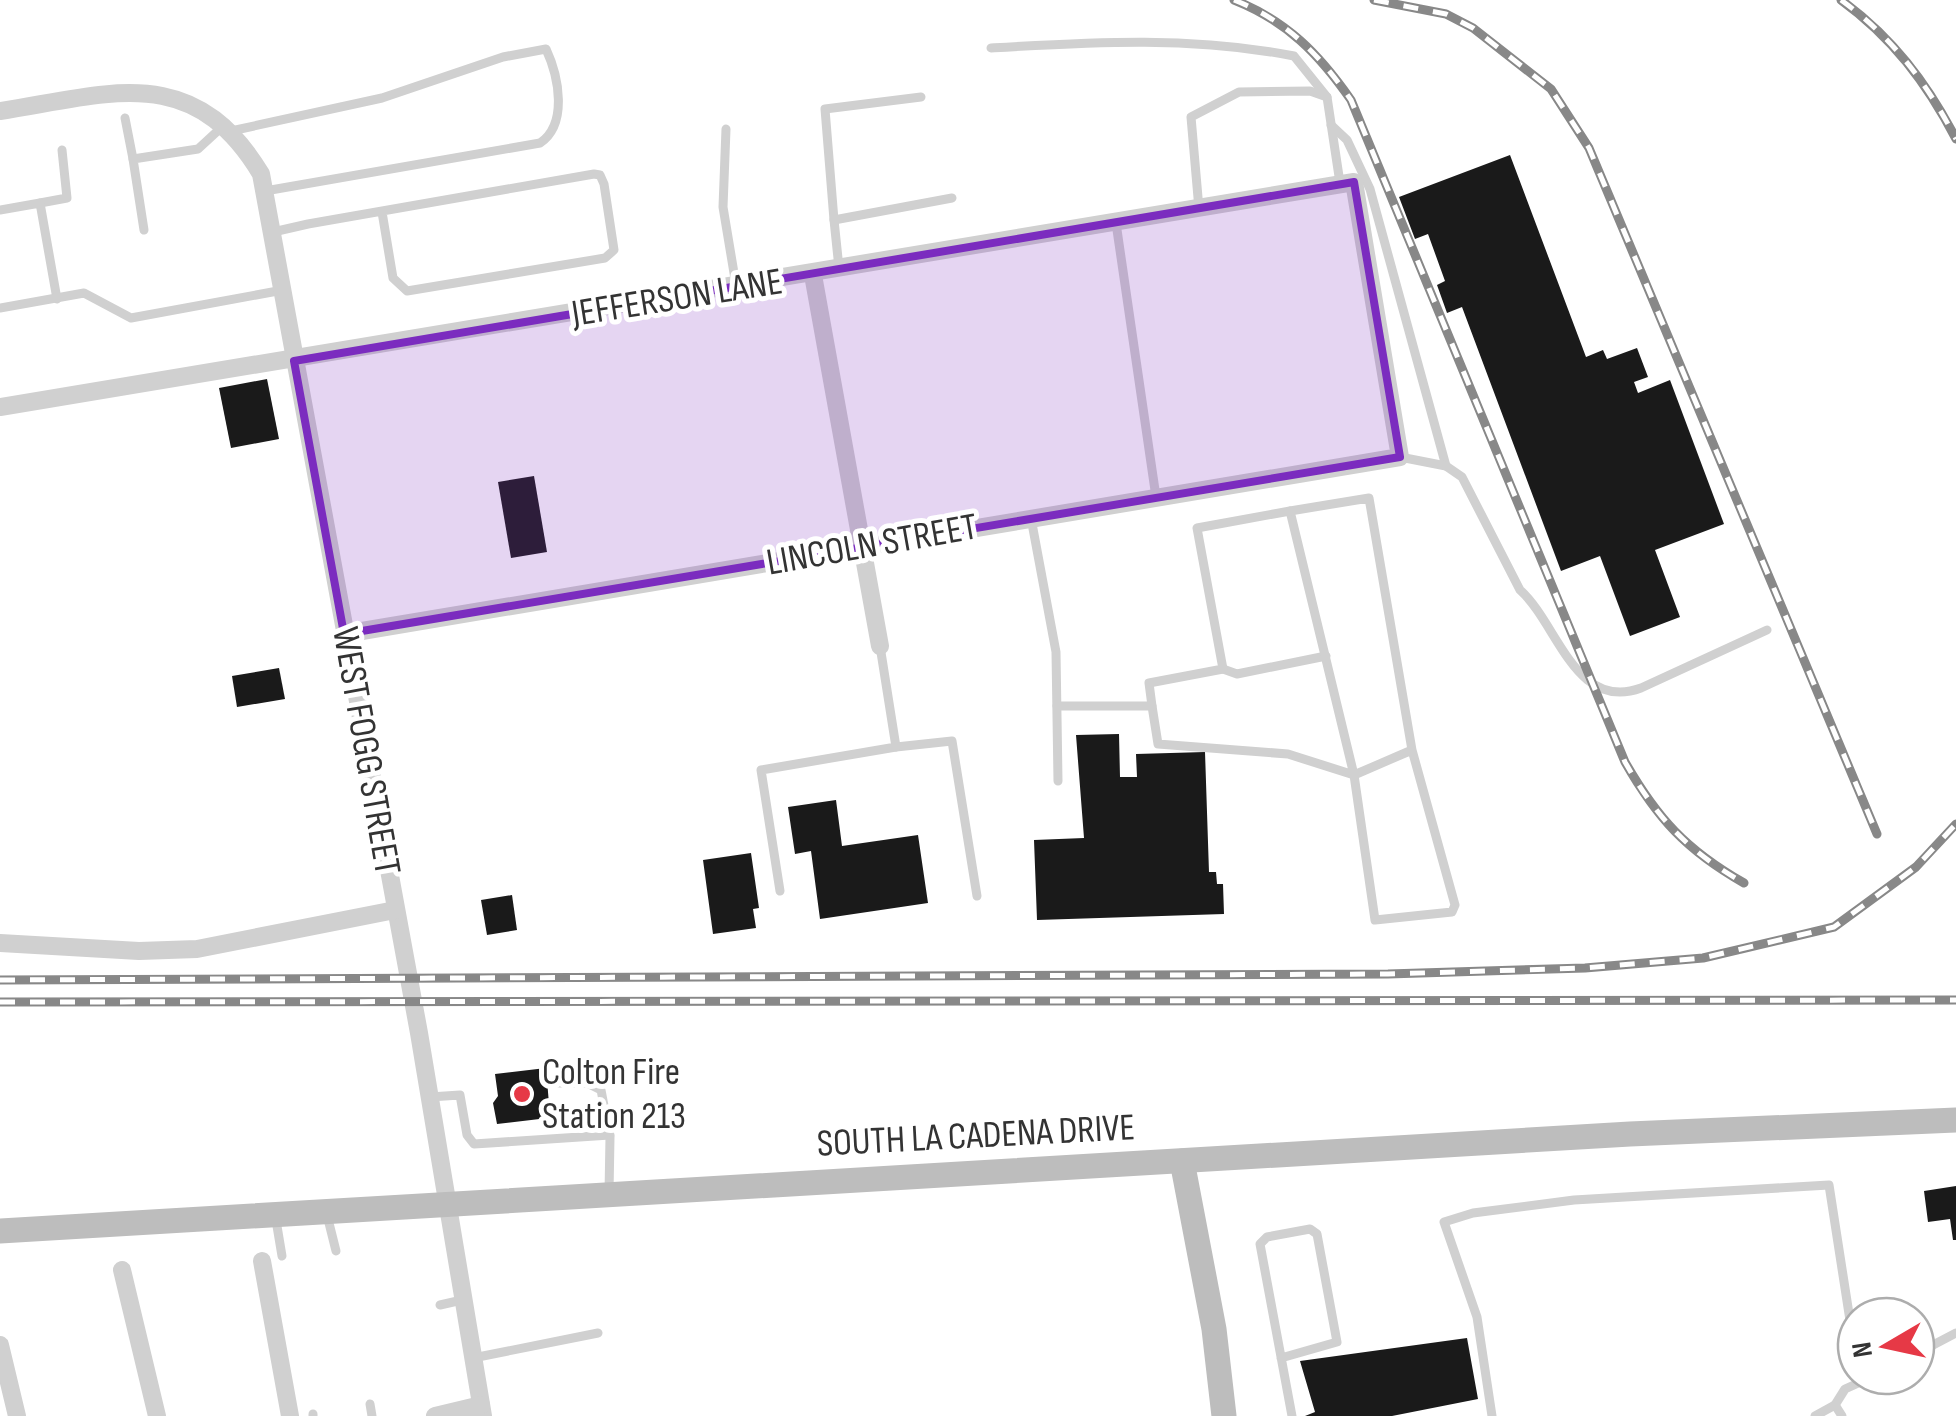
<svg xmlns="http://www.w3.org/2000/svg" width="1956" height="1416" font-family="'Sofia Sans Condensed',sans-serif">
<rect width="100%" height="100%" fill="#fff"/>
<g fill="#1a1a1a">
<path d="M1510,155L1586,357L1603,350L1607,359L1637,348L1648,377L1634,382L1638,393L1670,380L1724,524L1655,550L1680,617L1630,636L1600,556L1561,571L1462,307L1447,313L1437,285L1445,281L1428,234L1415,239L1399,197Z"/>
<path d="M267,379L279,439L231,448L219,388Z"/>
<path d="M534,476L547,552L511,558L498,482Z"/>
<path d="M279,668L285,699L237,707L232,676Z"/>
<path d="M1119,734L1120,777H1137L1136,754L1205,752L1209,872H1216L1217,884H1223L1224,914L1037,920L1034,840L1084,838L1076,735Z"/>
<path d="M836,800L842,846L918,835L928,903L820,919L811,851L795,854L788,807Z"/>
<path d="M751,853L759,908L753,909L756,928L713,934L703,860Z"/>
<path d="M512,895L517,930L487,935L481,900Z"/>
<path d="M546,1068L549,1104L556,1109L548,1110V1118L497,1124L493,1103L498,1096L495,1074Z"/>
<path d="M1956,1186V1240H1953L1950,1219L1928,1222L1924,1191Z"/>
<path d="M1467,1338L1478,1399L1392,1416H1305L1315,1412L1300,1361Z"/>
</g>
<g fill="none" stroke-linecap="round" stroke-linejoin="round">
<g stroke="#d0d0d0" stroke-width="9">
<path d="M991,48C1094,42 1192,36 1294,56L1327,97"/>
<path d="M125,118L133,159"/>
<path d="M1331,125L1347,140L1370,189L1446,466"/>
<path d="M726,129L723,207L736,285"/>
<path d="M231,131L382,98L503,57L546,49C559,77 568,124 540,143L265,191"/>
<path d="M40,203L67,198L62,150"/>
<path d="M1199,209L1191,117L1239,92L1310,91L1327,97L1340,183"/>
<path d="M0,210L40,203L57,299"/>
<path d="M834,220L825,109L921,97"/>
<path d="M1116,223L1156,497"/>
<path d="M144,230L133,159L198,149L223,126"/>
<path d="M273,232L308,224L594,174L600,175L604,184L614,250L605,258L407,291L393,278L382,212"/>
<path d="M839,268L834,220L952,198"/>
<path d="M0,308L84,293L131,318L283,290"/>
<path d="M1400,457L1446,466L1462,477L1520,590C1558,624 1575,712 1641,688L1767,630"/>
<path d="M1031,518L1056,652L1058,781"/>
<path d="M1223,669L1237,674L1326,656"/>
<path d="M1057,706H1152L1158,744L1288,754L1354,775L1375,920L1452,912L1455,905L1412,750L1354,775L1290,511L1369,498L1412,750"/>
<path d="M1152,706L1149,683L1223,669L1197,528L1290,511"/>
<path d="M896,747L952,741L977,896"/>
<path d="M780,891L761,770L896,747L880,646"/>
<path d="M559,1083H587L601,1090L610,1137L609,1193"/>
<path d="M430,1097L460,1095L467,1135L474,1144L610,1135"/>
<path d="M327,1215L336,1251"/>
<path d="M276,1220L282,1256"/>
<path d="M440,1305L462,1300"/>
<path d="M1916,1354L1956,1333"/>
<path d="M473,1358L598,1333"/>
<path d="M1281,1358L1337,1342L1317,1234L1310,1229L1267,1237L1260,1244L1292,1416"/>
<path d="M370,1404L372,1416"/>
<path d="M313,1414V1416"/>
<path d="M1492,1416L1477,1317L1444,1222L1473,1213L1574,1200L1829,1185L1856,1359"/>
<path d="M1815,1416L1835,1405"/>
<path d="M1842,1416L1835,1405L1845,1389L1874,1376"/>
</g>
<g stroke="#d0d0d0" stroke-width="18">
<path d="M0,111C110,94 193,61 261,174L419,1033L483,1416"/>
<path d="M813,275L880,646"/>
<path d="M0,407L1354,182L1400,457L344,634"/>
<path d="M0,943L139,951L197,949L395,910"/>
<path d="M262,1261L290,1416"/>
<path d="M122,1270L157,1416"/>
<path d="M0,1345L17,1416"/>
<path d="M435,1416L481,1405"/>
</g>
<g stroke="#bdbdbd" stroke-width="25">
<path d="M1182,1161L1214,1329L1224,1416"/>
<path d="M0,1231L1630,1134L1956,1120"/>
</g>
<g stroke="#888" stroke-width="9">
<g id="rail">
<path d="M1234,0C1287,21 1319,54 1351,100L1625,762C1657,818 1686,850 1744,883"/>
<path d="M1374,0L1446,14L1473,28L1551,89L1589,148L1877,834"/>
<path d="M1841,0C1892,37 1927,83 1956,139"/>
<path d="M0,980L1388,974L1585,968L1703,958L1834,927L1916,867L1956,824"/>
<path d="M0,1002L1956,1000"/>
</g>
</g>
<use href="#rail" stroke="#fff" stroke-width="5" stroke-dasharray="15" stroke-linecap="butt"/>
</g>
<path fill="#7b2cbf" fill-opacity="0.2" stroke="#7b2cbf" stroke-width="8" stroke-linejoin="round" d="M1354,182L1400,457L344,634L294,361Z"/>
<circle fill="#e63946" stroke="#fff" stroke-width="4" cx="522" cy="1094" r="10"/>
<g text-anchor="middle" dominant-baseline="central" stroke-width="10" stroke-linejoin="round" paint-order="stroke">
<g font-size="38" fill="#333" stroke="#fff">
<text transform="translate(677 298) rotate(-9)">JEFFERSON LANE</text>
<text transform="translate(872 545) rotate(-10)">LINCOLN STREET</text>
<text transform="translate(366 751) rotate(80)">WEST FOGG STREET</text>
<text transform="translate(976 1136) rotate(-3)">SOUTH LA CADENA DRIVE</text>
</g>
<g font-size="38" fill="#333" stroke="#fff" text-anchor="start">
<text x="542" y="1072">Colton Fire<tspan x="542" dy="44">Station 213</tspan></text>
</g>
</g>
<g transform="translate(1886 1346) rotate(261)"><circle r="48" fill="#ffffff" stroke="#adadad" stroke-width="2.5"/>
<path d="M0-8L18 38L0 25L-18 38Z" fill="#e63946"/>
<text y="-15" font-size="28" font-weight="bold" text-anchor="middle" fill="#333333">N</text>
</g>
</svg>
